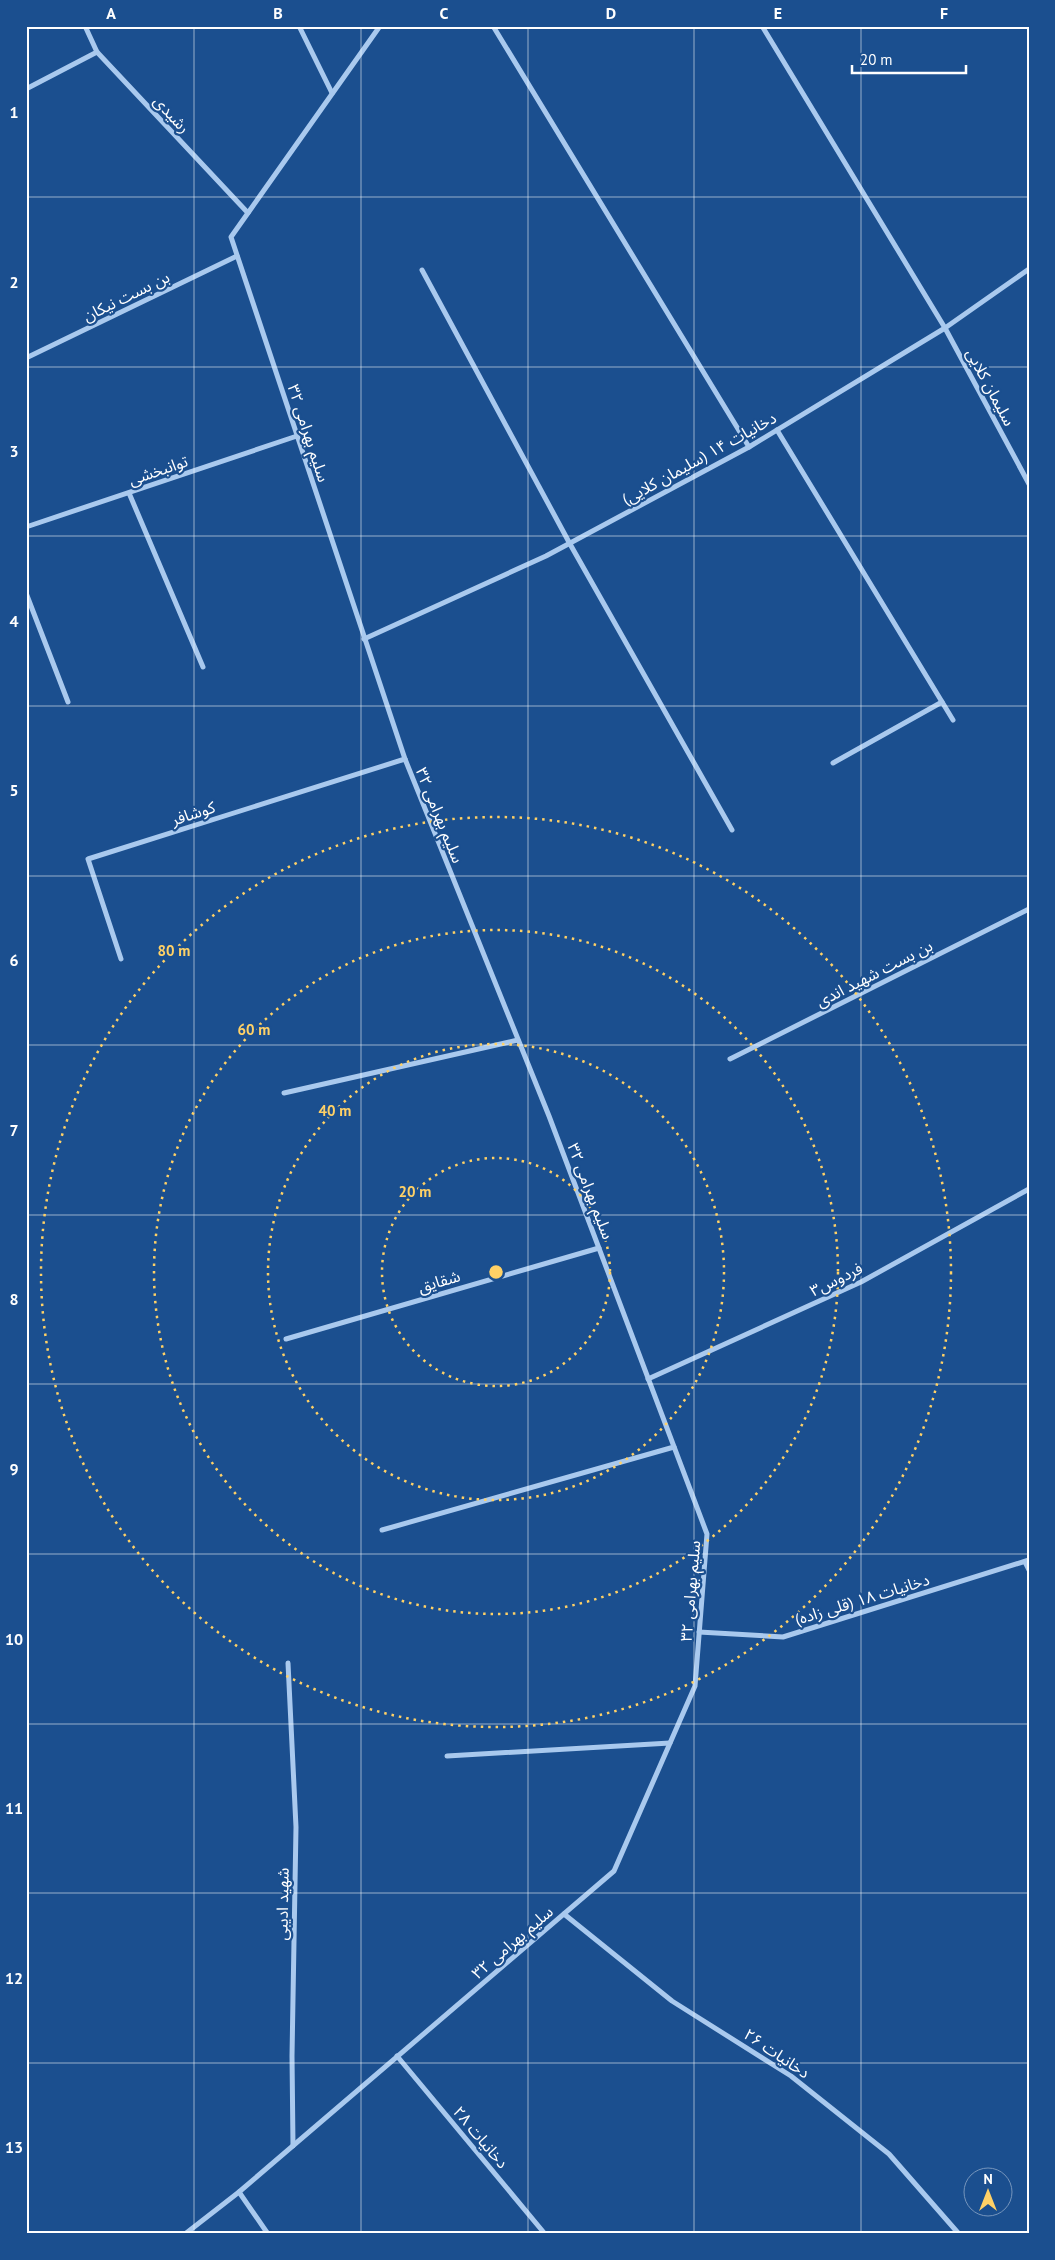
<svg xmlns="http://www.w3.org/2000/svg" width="1055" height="2260" font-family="'PT Sans','Noto Sans Arabic',sans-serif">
<rect width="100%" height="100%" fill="#1b4f8f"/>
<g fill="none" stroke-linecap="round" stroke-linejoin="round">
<g stroke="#a9c9ee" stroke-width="5">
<path d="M85,26L97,52L248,213"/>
<path d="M299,26L332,93"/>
<path d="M493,26L749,447"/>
<path d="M762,26L945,328L1029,484"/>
<path d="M26,89L97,52"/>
<path d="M422,270L570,544L732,830"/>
<path d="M26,358L237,256"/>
<path d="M777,430L953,720"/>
<path d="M129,493L203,667"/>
<path d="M26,527L297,436"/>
<path d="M26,593L68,702"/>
<path d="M364,639L546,556L749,447L945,328L1029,269"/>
<path d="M833,763L942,702"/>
<path d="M121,959L88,859L405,759"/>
<path d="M730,1059L1029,909"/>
<path d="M284,1093L518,1040"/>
<path d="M286,1339L599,1248"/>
<path d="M648,1379L861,1282L1029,1189"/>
<path d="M382,1530L674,1447"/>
<path d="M1025,1562L1029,1570"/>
<path d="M699,1632L783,1637L1029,1560"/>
<path d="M288,1663L296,1827L292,2056L293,2146"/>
<path d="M447,1756L670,1743"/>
<path d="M564,1914L672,2001L791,2076L889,2154L959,2234"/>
<path d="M397,2056L545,2234"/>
<path d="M239,2192L268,2234"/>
<path d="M185,2234L239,2192L614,1871L695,1686L707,1534L549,1116L405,759L231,237L380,26"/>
</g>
</g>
<path fill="none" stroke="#fff" stroke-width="1" stroke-opacity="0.55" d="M194,26V2234M361,26V2234M528,26V2234M694,26V2234M861,26V2234M26,197H1029M26,367H1029M26,536H1029M26,706H1029M26,876H1029M26,1045H1029M26,1215H1029M26,1384H1029M26,1554H1029M26,1724H1029M26,1893H1029M26,2063H1029"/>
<g fill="none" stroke="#ffd166" stroke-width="2.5" stroke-dasharray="2.5 5">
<circle cx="496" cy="1272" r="114"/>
<circle cx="496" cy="1272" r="228"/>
<circle cx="496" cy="1272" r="342"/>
<circle cx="496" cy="1272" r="455"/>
</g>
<g text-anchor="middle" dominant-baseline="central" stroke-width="4.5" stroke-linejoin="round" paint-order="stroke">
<g font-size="16" fill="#fff" stroke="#1b4f8f">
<text transform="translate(172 114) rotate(47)">رشیدی</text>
<text transform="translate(126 296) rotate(-26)">بن بست نیکان</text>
<text transform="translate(991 387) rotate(62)">سلیمان کلایی</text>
<text transform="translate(309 433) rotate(72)">سلیم بهرامی ۳۲</text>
<text transform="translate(699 458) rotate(-29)">دخانیات ۱۴ (سلیمان کلایی)</text>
<text transform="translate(158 470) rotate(-19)">توانبخشی</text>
<text transform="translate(193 813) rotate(-18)">کوشافر</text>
<text transform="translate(440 815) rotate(68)">سلیم بهرامی ۳۲</text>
<text transform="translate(874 973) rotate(-27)">بن بست شهید اندی</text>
<text transform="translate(591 1191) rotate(69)">سلیم بهرامی ۳۲</text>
<text transform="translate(836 1279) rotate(-26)">فردوس۳</text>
<text transform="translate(439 1281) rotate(-16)">شقایق</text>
<text transform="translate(690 1591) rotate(-85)">سلیم بهرامی ۳۲</text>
<text transform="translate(862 1599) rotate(-17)">دخانیات ۱۸ (قلی زاده)</text>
<text transform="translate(282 1904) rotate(-89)">شهید ادیبی</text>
<text transform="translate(512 1942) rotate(-41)">سلیم بهرامی ۳۲</text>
<text transform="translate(777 2053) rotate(34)">دخانیات ۲۶</text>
<text transform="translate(481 2137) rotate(50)">دخانیات ۲۸</text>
</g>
</g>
<circle cx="496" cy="1272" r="8" fill="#ffd166" stroke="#1b4f8f" stroke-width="2.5"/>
<g font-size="15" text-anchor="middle" font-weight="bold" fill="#ffd166" stroke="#1b4f8f" stroke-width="4.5" stroke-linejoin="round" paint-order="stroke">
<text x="174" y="956">80 m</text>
<text x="254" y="1035">60 m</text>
<text x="335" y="1116">40 m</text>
<text x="415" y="1197">20 m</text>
</g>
<rect width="1055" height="2260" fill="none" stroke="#1b4f8f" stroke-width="55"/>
<g transform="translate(988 2192)"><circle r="24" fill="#1b4f8f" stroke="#7695bc"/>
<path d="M0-4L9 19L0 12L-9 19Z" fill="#ffd166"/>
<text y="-8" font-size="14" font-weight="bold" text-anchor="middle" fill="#ffffff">N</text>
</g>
<path d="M852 65v8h114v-8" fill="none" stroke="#ffffff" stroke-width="2.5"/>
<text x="860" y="65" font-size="15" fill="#ffffff" stroke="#1b4f8f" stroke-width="4" paint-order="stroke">20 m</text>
<rect x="28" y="28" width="1000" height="2204" fill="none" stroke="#fff" stroke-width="2"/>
<g font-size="16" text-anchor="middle" font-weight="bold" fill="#fff">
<text x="111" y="19">A</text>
<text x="278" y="19">B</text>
<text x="444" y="19">C</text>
<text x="611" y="19">D</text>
<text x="778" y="19">E</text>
<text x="944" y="19">F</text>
<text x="14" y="118">1</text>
<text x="14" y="288">2</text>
<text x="14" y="457">3</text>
<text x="14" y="627">4</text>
<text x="14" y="796">5</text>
<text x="14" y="966">6</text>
<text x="14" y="1136">7</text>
<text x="14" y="1305">8</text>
<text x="14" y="1475">9</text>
<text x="14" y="1645">10</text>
<text x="14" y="1814">11</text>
<text x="14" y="1984">12</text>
<text x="14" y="2153">13</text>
</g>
</svg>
